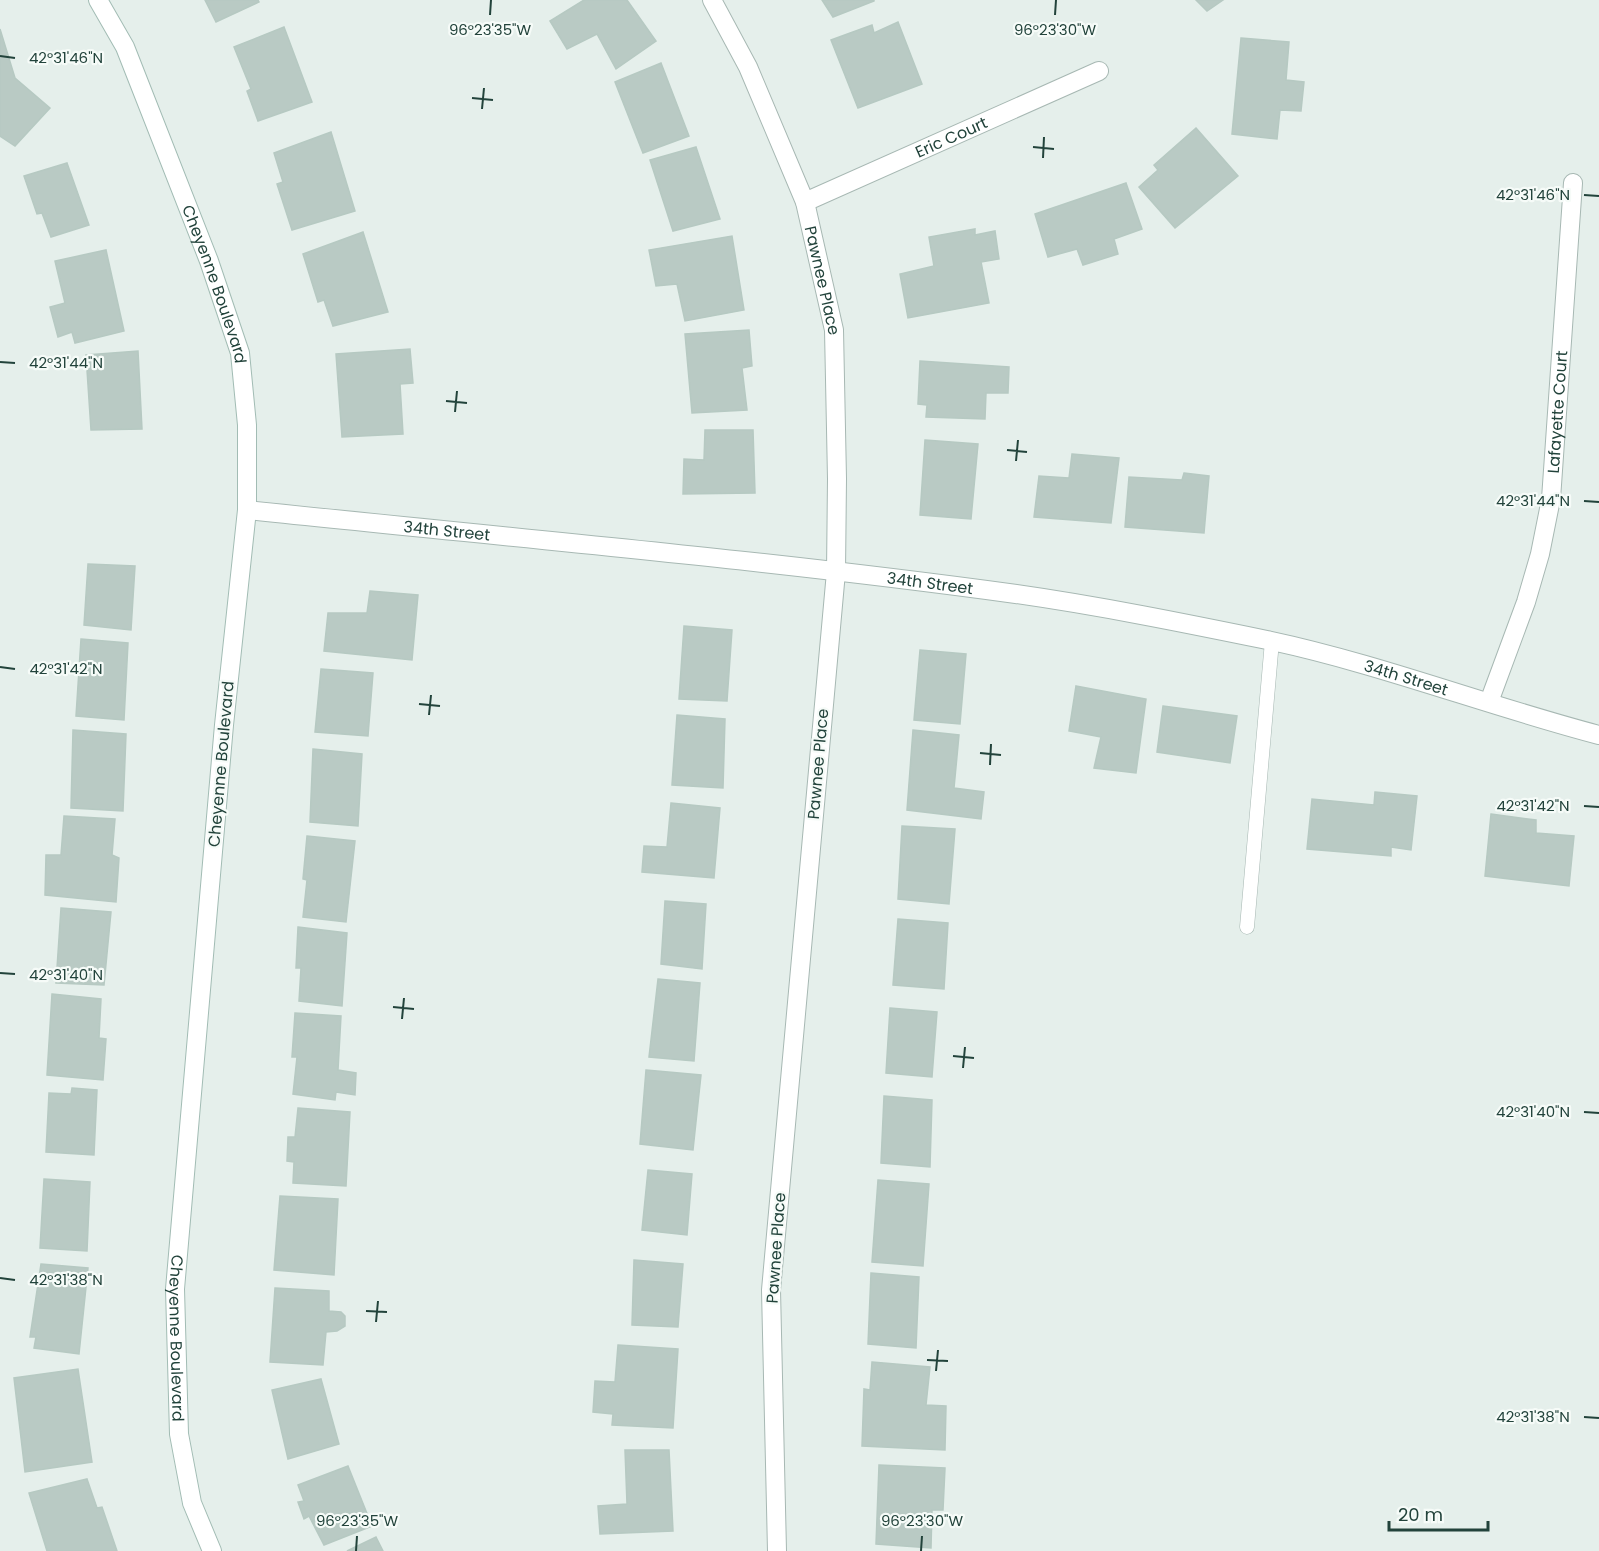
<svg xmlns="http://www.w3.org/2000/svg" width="1599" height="1551" font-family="Poppins,sans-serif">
<rect width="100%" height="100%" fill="#e5efeb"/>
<g fill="#b9cac4" stroke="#b6c9c2" stroke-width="1.5">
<path d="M205,0H258L259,2L216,22Z"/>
<path d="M584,0H627L656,41L616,69L597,34L567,49L550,21Z"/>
<path d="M822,0H874V1L833,17Z"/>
<path d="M1196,0H1223L1207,11Z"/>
<path d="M898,22L922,84L858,108L831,40L872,25L874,33Z"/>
<path d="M284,27L312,102L258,121L247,91L251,89L234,47Z"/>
<path d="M0,29L15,78L50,108L15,146L0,136Z"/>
<path d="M1241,38L1289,42L1286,80L1304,82L1301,111L1280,110L1277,139L1232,134Z"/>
<path d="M661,63L689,136L643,153L615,82Z"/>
<path d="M1196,128L1238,176L1175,228L1139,187L1158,170L1154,165Z"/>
<path d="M331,132L355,211L292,230L277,184L283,182L274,153Z"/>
<path d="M696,147L720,219L673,231L650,160Z"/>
<path d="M67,163L89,225L51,237L42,213L37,214L24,176Z"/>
<path d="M1126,183L1142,229L1114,239L1118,254L1083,265L1077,249L1048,257L1035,214Z"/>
<path d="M975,229V235L995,231L999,259L981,262L989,303L908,318L900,274L934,266L929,237Z"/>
<path d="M363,232L388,312L333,326L324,300L318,302L303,254Z"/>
<path d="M732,236L744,310L685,321L677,284L656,286L649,250Z"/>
<path d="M106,250L124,331L75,343L72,332L58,337L50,307L65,303L55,261Z"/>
<path d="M749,330L752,366L742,368L747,410L692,413L685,334Z"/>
<path d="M410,349L413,383L400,384L403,434L342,437L336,354Z"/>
<path d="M138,351L142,429L91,430L86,355Z"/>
<path d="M920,361L1009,367L1008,393H986L985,419L926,417L927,405L918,404Z"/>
<path d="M705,430H753L755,493L683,494L684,459L704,460Z"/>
<path d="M925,440L978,444L971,519L920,515Z"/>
<path d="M1072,454L1119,458L1111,523L1034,517L1039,476L1069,478Z"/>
<path d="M1184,473L1209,476L1204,533L1125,527L1129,477L1182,480Z"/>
<path d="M88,564L135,566L131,630L84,625Z"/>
<path d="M370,591L418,595L412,660L324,651L328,613H367Z"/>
<path d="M684,626L732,630L727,701L679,699Z"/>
<path d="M81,639L128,643L124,720L76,716Z"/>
<path d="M920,650L966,654L960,724L914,720Z"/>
<path d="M321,669L373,673L368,736L315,732Z"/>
<path d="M1076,686L1146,699L1136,773L1094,768L1101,737L1069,731Z"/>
<path d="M1163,706L1237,716L1230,763L1157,752Z"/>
<path d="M677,715L725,719L723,788L672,785Z"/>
<path d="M73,730L126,734L123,811L71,808Z"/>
<path d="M913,730L959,735L954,788L984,792L981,819L907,810Z"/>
<path d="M313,749L362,754L358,826L310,822Z"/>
<path d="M1375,792L1417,796L1411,850L1391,847V856L1307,849L1312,799L1374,805Z"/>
<path d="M671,803L720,808L714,878L642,872L644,846L667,847Z"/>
<path d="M1491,814L1536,820V833L1574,836L1569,886L1485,876Z"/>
<path d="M64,816L115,819L112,855L119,858L116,902L45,895L46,855H61Z"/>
<path d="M902,826L955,829L949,904L898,899Z"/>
<path d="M307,836L355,841L346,922L303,917L307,880L303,879Z"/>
<path d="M665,901L706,904L702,969L661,964Z"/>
<path d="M61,908L111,912L104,985L56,983Z"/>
<path d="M898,919L948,923L944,989L893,985Z"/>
<path d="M298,927L347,933L342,1006L299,1001L301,968H296Z"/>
<path d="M658,979L700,983L694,1061L649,1057Z"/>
<path d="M52,994L101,999L99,1038L106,1039L103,1080L47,1075Z"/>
<path d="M890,1008L937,1012L932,1077L886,1073Z"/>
<path d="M295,1013L341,1016L338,1070L356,1073L355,1095L336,1092L335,1100L293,1094L297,1057H292Z"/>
<path d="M646,1070L701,1075L693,1150L640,1144Z"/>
<path d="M72,1088L97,1090L94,1155L46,1152L49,1093L71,1094Z"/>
<path d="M884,1096L932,1100L930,1167L881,1163Z"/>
<path d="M298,1108L350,1112L346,1186L293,1183L294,1162L287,1161L288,1137H295Z"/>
<path d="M648,1170L692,1174L687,1235L642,1230Z"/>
<path d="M44,1179L90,1182L87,1251L40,1248Z"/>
<path d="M878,1180L929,1184L923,1266L872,1262Z"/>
<path d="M280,1196L338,1199L334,1275L274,1270Z"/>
<path d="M634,1260L683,1264L678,1327L632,1325Z"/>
<path d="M41,1264L88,1268L79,1354L34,1348L36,1337H30Z"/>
<path d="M871,1273L919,1277L916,1348L868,1344Z"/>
<path d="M275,1288L329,1291V1311L341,1312L345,1316V1326L337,1331L326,1332L323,1365L270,1362Z"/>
<path d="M618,1345L678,1349L673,1428L612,1425L613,1414L593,1412L595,1381L615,1382Z"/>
<path d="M872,1362L930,1367L926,1405L946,1406L945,1450L862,1446L864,1389L870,1390Z"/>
<path d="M78,1369L92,1462L25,1472L14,1378Z"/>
<path d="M321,1379L339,1444L288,1459L272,1390Z"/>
<path d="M625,1450H669L673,1531L600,1534L598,1506L627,1504Z"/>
<path d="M879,1465L945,1468L943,1510H932L931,1548L876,1544Z"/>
<path d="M348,1466L372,1526L324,1545L309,1516L304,1519L298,1502L304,1501L298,1485Z"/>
<path d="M87,1479L97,1508L102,1507L117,1551H47L29,1493Z"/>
<path d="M376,1537L383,1551H347Z"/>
</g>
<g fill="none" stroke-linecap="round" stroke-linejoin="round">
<g stroke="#a7b8b3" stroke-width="15">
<path id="lane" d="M1247,927L1272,641"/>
</g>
<g stroke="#a7b8b3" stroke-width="20">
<g id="street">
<path id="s1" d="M712,0L748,67L805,202L834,330L837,479L836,572L771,1290L777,1551"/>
<path id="s2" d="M805,202L1099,71"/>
<path id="s3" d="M247,510C503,537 760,559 1016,594C1100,606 1184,623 1267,640C1380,664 1488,706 1599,735"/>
<path id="s4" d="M1489,702L1526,602L1540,554L1551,499L1573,183"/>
</g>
</g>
<g stroke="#a2bcb4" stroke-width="20">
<g id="secondary">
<path id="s5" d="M98,0L125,47L209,261L240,353L247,425V510L224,725L175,1289L179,1434L192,1503L212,1551"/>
</g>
</g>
<use href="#lane" stroke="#fff" stroke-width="14"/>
<use href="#street" stroke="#fff" stroke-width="18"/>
<use href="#secondary" stroke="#fff" stroke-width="18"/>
</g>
<path fill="none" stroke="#22433b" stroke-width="2" d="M490,15L491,0M1055,15L1056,0M0,56L15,58M472,98L493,100M482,109L484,88M1033,147L1054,149M1043,158L1044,137M1584,195L1599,196M0,362L15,363M446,401L467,403M455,412L457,391M1007,450L1027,452M1016,461L1018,440M1584,501L1599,502M0,667L15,669M419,704L440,706M429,715L431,695M980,753L1001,755M990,765L991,744M1584,806L1599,807M0,973L15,974M393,1007L414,1009M402,1019L404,998M953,1056L974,1058M963,1068L965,1047M1584,1112L1599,1113M0,1278L15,1280M366,1311L387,1312M376,1322L378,1301M927,1360L948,1361M936,1371L938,1350M1584,1417L1599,1418M356,1551L357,1536M921,1551L922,1536"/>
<g text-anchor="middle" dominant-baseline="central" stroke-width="4.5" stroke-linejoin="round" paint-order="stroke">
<g font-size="16" fill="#22433b" stroke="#f6fbf8">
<text stroke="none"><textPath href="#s2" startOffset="160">Eric Court</textPath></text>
<text stroke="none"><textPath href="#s1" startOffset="303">Pawnee Place</textPath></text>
<text stroke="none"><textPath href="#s5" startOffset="308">Cheyenne Boulevard</textPath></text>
<text stroke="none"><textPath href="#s4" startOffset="300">Lafayette Court</textPath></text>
<text stroke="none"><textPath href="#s3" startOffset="201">34th Street</textPath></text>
<text stroke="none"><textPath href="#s3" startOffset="687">34th Street</textPath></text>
<text stroke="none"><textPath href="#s3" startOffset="1173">34th Street</textPath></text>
<text transform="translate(221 764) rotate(-85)">Cheyenne Boulevard</text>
<text transform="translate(818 764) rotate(-85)">Pawnee Place</text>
<text transform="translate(776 1248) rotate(-86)">Pawnee Place</text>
<text stroke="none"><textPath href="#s5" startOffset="1370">Cheyenne Boulevard</textPath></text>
</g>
</g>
<g font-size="15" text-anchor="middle" fill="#22433b" stroke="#f6fbf8" stroke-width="4.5" stroke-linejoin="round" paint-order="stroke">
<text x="490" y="35">96°23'35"W</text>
<text x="1055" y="35">96°23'30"W</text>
<text x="66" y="63">42°31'46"N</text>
<text x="1533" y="200">42°31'46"N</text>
<text x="66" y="368">42°31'44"N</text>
<text x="1533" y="506">42°31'44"N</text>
<text x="66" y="674">42°31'42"N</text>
<text x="1533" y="811">42°31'42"N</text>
<text x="66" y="980">42°31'40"N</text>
<text x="1533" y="1117">42°31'40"N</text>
<text x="66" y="1285">42°31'38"N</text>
<text x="1533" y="1422">42°31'38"N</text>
<text x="357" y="1526">96°23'35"W</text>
<text x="922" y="1526">96°23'30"W</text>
</g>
<path d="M1389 1521v9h99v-9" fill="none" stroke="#22433b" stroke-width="3"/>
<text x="1398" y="1521" font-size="18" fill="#22433b" stroke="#f6fbf8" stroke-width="4.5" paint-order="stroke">20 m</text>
</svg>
